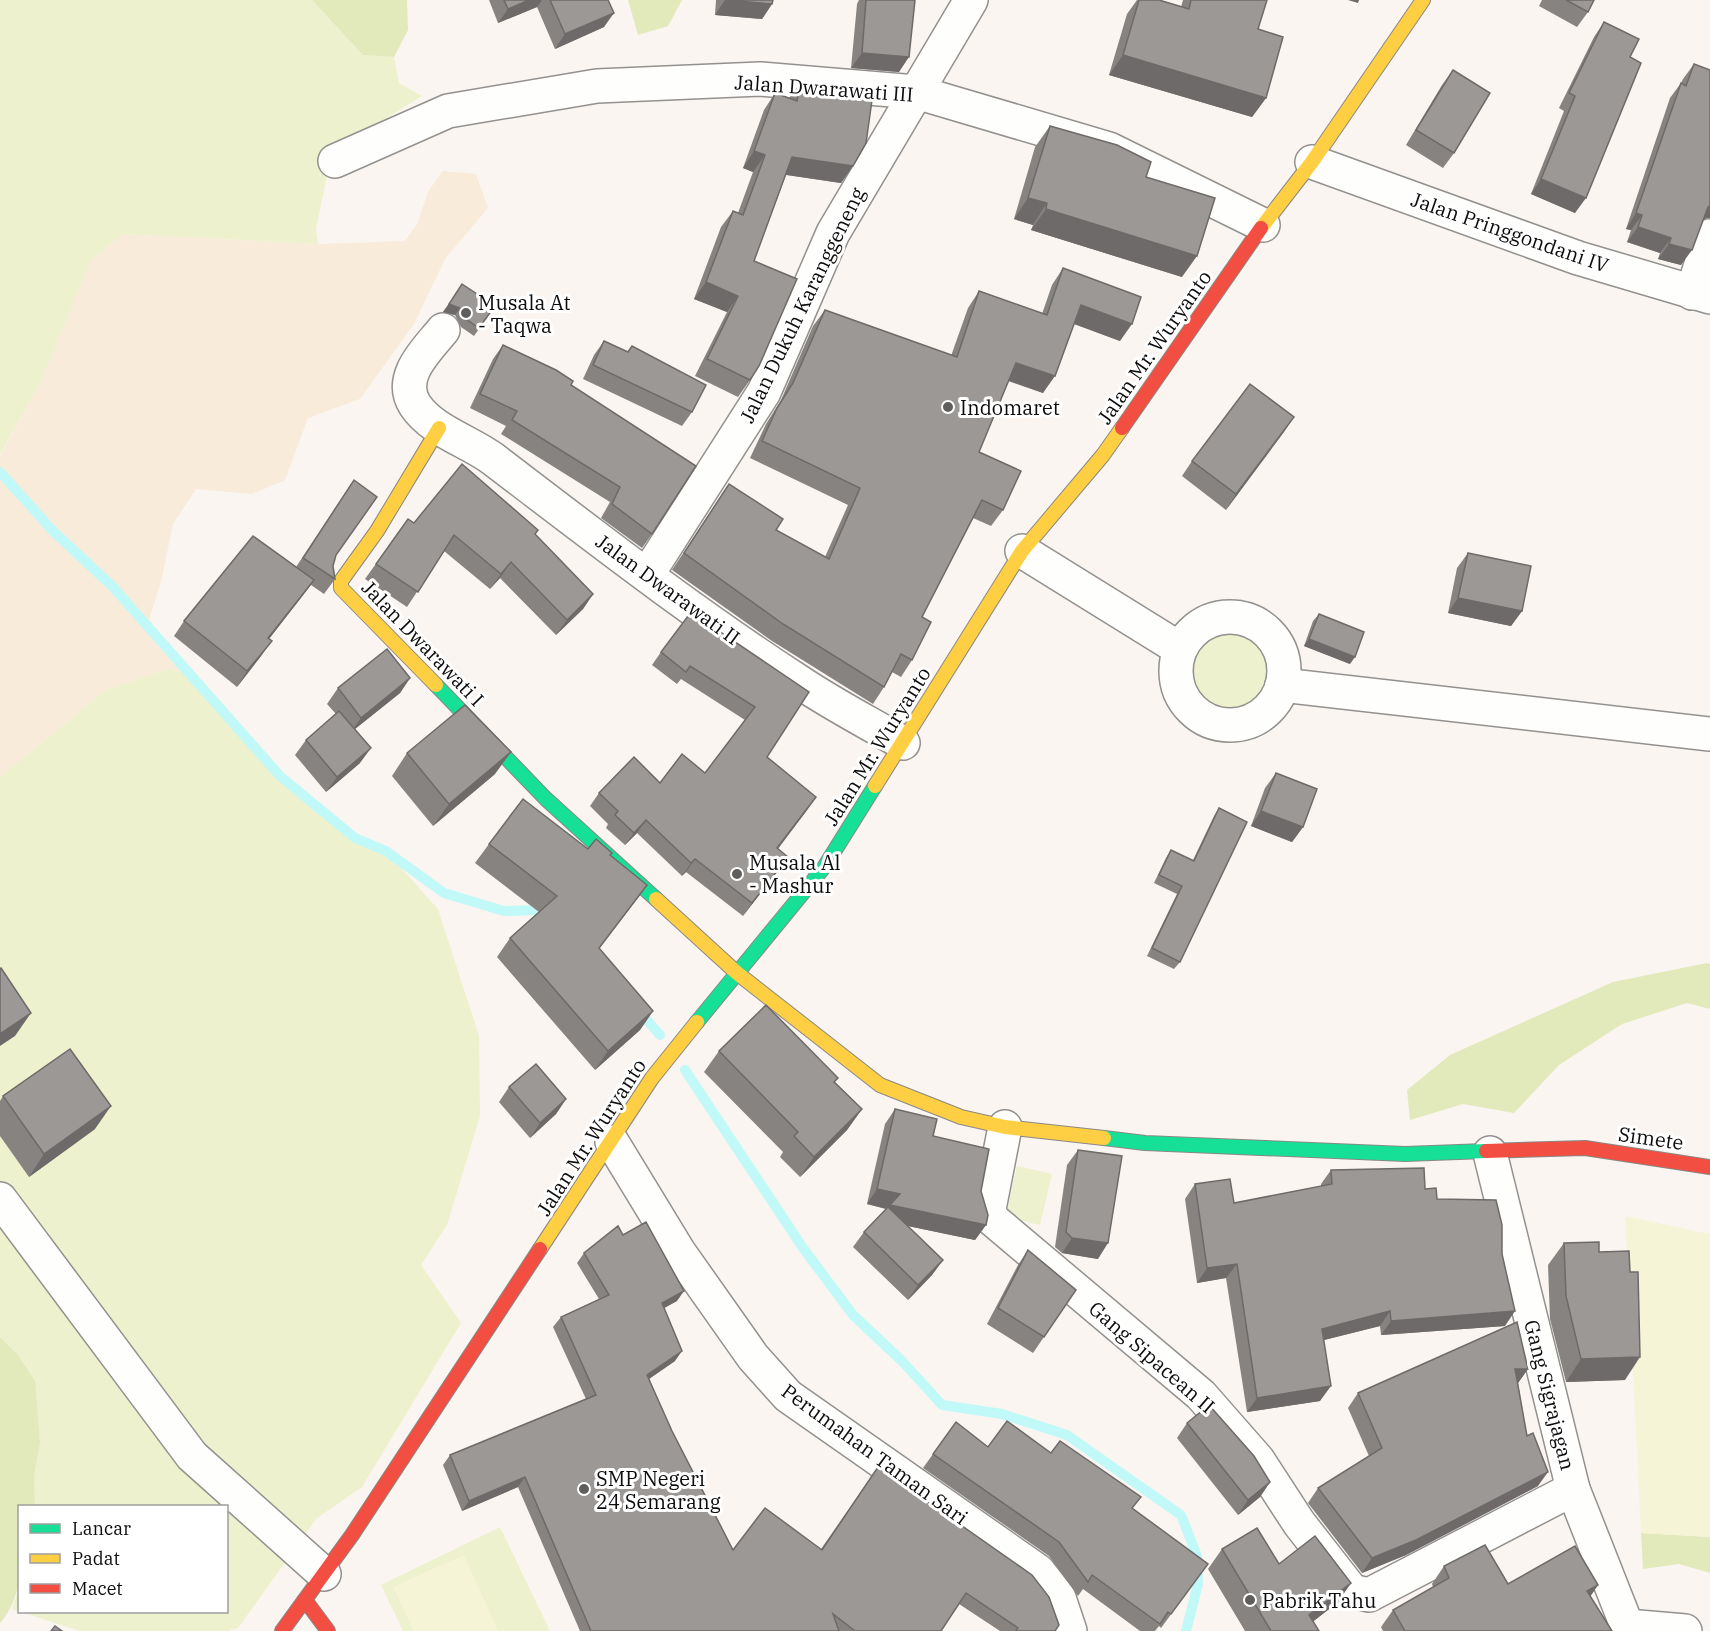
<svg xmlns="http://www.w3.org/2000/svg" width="1710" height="1631" font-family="'IBM Plex Serif',serif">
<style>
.farmland{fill:#f9ebda}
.green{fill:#eef1cd}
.forest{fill:#e2e9ba}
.pitch{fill:#f6f4d7}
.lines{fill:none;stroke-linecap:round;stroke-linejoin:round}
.stream{stroke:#c1f8f8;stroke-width:10}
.street-casing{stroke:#93918f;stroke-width:36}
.fast-casing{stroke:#8a8885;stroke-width:16}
.slow-casing{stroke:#8a8885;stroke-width:16}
.jam-casing{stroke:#8a8885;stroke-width:16}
.street{stroke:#fefefd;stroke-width:33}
.fast{stroke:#16e098;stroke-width:14}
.slow{stroke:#ffcf43;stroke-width:14}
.jam{stroke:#f24e42;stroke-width:14}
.wall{fill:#868381}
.shaded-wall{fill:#6d6a69}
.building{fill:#9c9896;stroke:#6d6a69;stroke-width:1.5}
.poi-dot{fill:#5f5e5c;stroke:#fff;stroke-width:2}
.labels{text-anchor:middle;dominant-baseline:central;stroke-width:6;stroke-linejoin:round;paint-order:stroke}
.street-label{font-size:20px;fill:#0c0c0c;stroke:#fff}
.poi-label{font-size:20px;fill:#0c0c0c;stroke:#fff;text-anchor:start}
</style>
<rect width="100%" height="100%" fill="#faf5f0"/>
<polygon class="farmland" points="443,171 476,174 488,208 445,259 414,324 360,399 308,418 285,480 252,494 196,489 173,524 161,582 146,629 185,673 168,669 106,690 0,777 0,456 43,377 91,260 123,234 318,244 405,241 417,224 429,190"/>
<g class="green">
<polygon points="0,0 312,0 363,55 394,57 399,83 422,96 332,152 316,229 318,244 123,234 91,260 43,377 0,455"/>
<circle cx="1230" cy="672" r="42"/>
<polygon points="168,669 185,673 280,776 354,838 386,851 438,909 479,1036 480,1116 447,1225 421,1265 461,1323 362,1487 317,1518 238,1628 228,1631 79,1631 12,1609 19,1587 20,1612 226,1612 226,1506 35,1506 34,1477 40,1443 17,1354 0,1337 0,777 106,690"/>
<polygon points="1017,1166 1052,1174 1040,1225 1006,1217"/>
<polygon points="500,1527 550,1631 403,1631 381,1585"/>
</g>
<g class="forest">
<polygon points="312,0 407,0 408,30 394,57 363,55"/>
<polygon points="628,0 682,0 668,26 638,35"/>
<polygon points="1707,963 1710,964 1710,1009 1687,1003 1622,1024 1559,1065 1514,1113 1463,1104 1410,1120 1407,1090 1450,1055 1613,982"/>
<path d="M 0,1337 L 17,1354 L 35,1381 L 40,1443 L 34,1477 L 35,1506 L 20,1506 C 20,1547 28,1591 0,1623 Z"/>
<polygon points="1641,1533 1710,1537 1710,1573 1679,1564 1643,1569"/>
</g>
<g class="pitch">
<polygon points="1625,1216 1710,1234 1710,1537 1641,1533"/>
<polygon points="464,1555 498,1631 414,1631 393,1587"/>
</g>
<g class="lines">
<g class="stream">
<polyline points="0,472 52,530 112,586 280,776 355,838 386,851 444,893 504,911 540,910 549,916"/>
<polyline points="638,1010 660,1035"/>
<polyline points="685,1070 803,1248 853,1315 902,1361 942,1405 1002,1414 1067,1435 1181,1515 1197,1556 1198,1584 1186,1631"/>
</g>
<g class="street-casing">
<g id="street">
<polyline points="335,161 448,111 597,86 760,79 916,92 1109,149 1263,225"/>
<polyline points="1312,162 1578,258 1710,297"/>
<polyline points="1692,293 1710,236"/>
<path d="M 443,330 C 427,350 397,377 415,405 C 432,431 469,441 493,459 C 594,536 694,614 801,683 C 834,705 869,723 903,743"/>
<polyline points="1022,551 1180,649"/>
<polyline points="647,575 764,392 833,233 971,0"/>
<circle cx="1230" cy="671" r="54"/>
<polyline points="1282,685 1710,734"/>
<polyline points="1005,1127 989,1209 992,1219 1201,1395 1258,1460 1299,1523 1352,1591 1369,1595 1573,1489"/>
<polyline points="612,1142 679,1252 753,1357 788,1396 1038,1571 1059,1598 1070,1631"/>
<polyline points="1490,1153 1573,1489 1629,1631"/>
<polyline points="0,1199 192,1456 324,1574"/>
<polyline points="1627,1626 1685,1631"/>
</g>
</g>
<g class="fast-casing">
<g id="fast">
<polyline points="436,685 546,799 656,899"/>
<polyline points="697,1022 825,866 875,786"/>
<polyline points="1104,1138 1145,1143 1405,1154 1486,1151"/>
</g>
</g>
<g class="slow-casing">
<g id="slow">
<polyline points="1261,228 1312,162 1423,0"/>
<polyline points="436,685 341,588 341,581 377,531 439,428"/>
<polyline points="875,786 1022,551 1103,455 1122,428"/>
<polyline points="656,899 737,973 880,1085 961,1117 1005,1127 1104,1138"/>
<polyline points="540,1249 652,1078 697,1022"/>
</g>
</g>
<g class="jam-casing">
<g id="jam">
<polyline points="1122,428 1261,228"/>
<polyline points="1486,1151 1585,1148 1710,1167"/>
<polyline points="305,1600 328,1631"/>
<polyline points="282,1631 352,1535 540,1249"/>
</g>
</g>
<use href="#street" class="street"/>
<use href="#fast" class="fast"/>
<use href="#slow" class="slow"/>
<use href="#jam" class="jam"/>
</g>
<g class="wall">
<polygon points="489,0 608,0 604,27 555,49 537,7 498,23"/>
<polygon points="716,0 773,0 772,4 762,19 715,15"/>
<polygon points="859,0 915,0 899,72 851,68 857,4"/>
<polygon points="1137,0 1159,0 1181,7 1183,0 1267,0 1258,29 1266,98 1252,117 1109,75 1127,14"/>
<polygon points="1542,0 1594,0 1588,12 1577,27 1539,6"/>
<polygon points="1604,22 1630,57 1575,213 1531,194 1564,111 1559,108 1594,37"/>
<polygon points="1694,64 1710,70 1710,218 1707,218 1703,219 1681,265 1658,259 1660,253 1627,242 1631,230 1626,229 1670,98 1681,83 1683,79"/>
<polygon points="1453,70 1454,153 1443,168 1406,145 1442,85"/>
<polygon points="800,83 853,166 841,183 786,175 754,261 750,380 738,397 695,376 727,312 694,299 721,227 733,211 738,213 753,172 743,168 764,110 775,93 789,98"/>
<polygon points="1050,126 1146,177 1182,277 1031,230 1033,225 1014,219 1035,147"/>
<polygon points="1063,268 1120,341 1074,324 1043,393 1008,381 979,452 1003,510 991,526 973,518 922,617 912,660 901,677 892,672 884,687 873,704 772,641 672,570 729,484 776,530 825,557 848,505 750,458 766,424 781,400 813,326 825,310 951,356 968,308 979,291 1042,314 1052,285"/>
<polygon points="462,284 495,306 474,336 461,327 455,315 443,312"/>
<polygon points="604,341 627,352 632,346 692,412 682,426 583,379 594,355"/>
<polygon points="503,345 571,385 652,534 642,548 601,518 610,502 501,434 506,426 470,408 493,359"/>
<polygon points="1294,417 1226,510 1182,476 1192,461"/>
<polygon points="354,480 336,555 333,566 335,579 324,594 311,585 269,639 261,656 237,687 174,636 184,621 296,567"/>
<polygon points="408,519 414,523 535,534 593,594 583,609 556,635 500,578 490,589 444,551 407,607 365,579"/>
<polygon points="1468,553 1522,611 1511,626 1448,613 1457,568"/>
<polygon points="1319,614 1350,664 1304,646 1313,621"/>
<polygon points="661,652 809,692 767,757 807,810 778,849 788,857 743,916 686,872 682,876 637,833 625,845 606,828 608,824 590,806 599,793 660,783 705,773 745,720 681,679 677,684 652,665"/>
<polygon points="410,678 400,693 355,729 360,763 326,792 295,755 306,740 336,714 327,704 338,688"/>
<polygon points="407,753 495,774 433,826 392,776"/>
<polygon points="1276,773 1303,827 1292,842 1251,826 1265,788"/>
<polygon points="1219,808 1180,962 1174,969 1147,956 1177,894 1154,883 1166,858 1171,850 1193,860 1214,816"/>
<polygon points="489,844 588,849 610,855 647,885 599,949 653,1011 640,1030 595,1070 497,957 510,938 539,912 475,863"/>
<polygon points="719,1051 835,1082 862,1109 847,1130 800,1177 780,1157 783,1152 704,1072"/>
<polygon points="509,1087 566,1099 556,1114 530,1138 499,1102"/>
<polygon points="3,1096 95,1129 29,1177 0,1136 0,1101"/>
<polygon points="895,1109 933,1136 981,1191 986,1225 975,1240 908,1226 943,1260 932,1275 908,1300 853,1247 864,1232 886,1209 867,1204 885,1124"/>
<polygon points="1078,1150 1098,1259 1062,1253 1055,1247 1067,1165"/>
<polygon points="1331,1170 1425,1189 1502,1254 1505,1326 1381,1335 1380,1326 1324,1340 1320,1401 1247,1412 1226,1278 1197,1283 1185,1199 1195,1184 1234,1203 1321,1186 1321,1184"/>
<polygon points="623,1235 677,1301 664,1308 675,1361 649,1379 672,1431 733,1550 821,1549 878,1467 1055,1631 1000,1631 959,1604 941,1631 580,1631 518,1487 462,1511 443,1465 450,1455 586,1399 553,1327 561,1317 599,1299 577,1263 584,1253"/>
<polygon points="1564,1243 1599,1252 1625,1380 1566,1382 1550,1319 1548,1265"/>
<polygon points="1028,1250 1076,1290 1033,1353 987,1324 1018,1265"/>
<polygon points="1528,1369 1518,1383 1527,1436 1538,1486 1406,1555 1362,1573 1308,1503 1318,1488 1369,1456 1348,1408 1358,1393"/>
<polygon points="956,1422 988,1447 1051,1453 1133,1509 1208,1564 1161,1628 1159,1626 1155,1631 1140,1631 1083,1589 1078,1596 1049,1556 923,1468"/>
<polygon points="1187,1423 1270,1482 1260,1497 1238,1515 1177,1438"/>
<polygon points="1222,1549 1279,1564 1351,1583 1337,1603 1313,1621 1319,1631 1245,1631 1208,1569"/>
<polygon points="1444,1566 1508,1584 1598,1585 1590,1596 1612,1631 1383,1631 1381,1627 1393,1610 1433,1587 1432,1584"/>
</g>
<g class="shaded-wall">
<polygon points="529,0 542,0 537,7 498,23 508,9"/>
<polygon points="725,0 772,4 762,19 715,15"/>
<polygon points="1348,0 1359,0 1358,3"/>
<polygon points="614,13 604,27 555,49 565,34"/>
<polygon points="862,53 909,57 899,72 851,68"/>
<polygon points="1123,55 1266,98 1252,117 1109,75"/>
<polygon points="754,151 765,155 753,172 743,168"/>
<polygon points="792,157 853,166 841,183 781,174"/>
<polygon points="1541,179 1586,198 1575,213 1531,194"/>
<polygon points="1028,198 1047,203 1033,225 1014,219"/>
<polygon points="1710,206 1710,218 1707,218 1697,223 1708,207"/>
<polygon points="1046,209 1197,256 1182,277 1031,230"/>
<polygon points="1636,213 1642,215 1631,230 1626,229"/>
<polygon points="1638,227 1671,238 1660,253 1627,242"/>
<polygon points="1669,244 1692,250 1681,265 1658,259"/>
<polygon points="706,282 738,296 727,312 694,299"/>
<polygon points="449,304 460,308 455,315 443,312"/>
<polygon points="1081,305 1132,324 1120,341 1069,322"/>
<polygon points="1016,363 1055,376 1043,393 1004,379"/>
<polygon points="1294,417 1284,432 1226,510 1236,494"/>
<polygon points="511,562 500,578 490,589 501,574"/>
<polygon points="314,580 303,595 258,653 268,638"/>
<polygon points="593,594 583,609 556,635 567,620"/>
<polygon points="1458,598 1522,611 1511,626 1448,613"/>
<polygon points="1309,639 1355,657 1350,664 1304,646"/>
<polygon points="272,641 261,656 237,687 247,671"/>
<polygon points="410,678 400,693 350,733 361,718"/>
<polygon points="371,748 360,763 326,792 337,777"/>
<polygon points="511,752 495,774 433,826 449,804"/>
<polygon points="816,797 807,810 768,861 777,848"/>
<polygon points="1261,811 1303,827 1292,842 1251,826"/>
<polygon points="646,820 637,833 625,845 634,833"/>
<polygon points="788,857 779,869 743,916 752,903"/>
<polygon points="695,859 686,872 682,876 691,863"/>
<polygon points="647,885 633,904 585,967 599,948"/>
<polygon points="653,1011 640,1030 595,1070 608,1051"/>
<polygon points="31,1013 15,1036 0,1046 0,1034"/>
<polygon points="566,1099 556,1114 530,1138 540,1123"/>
<polygon points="111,1106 95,1129 29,1177 44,1154"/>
<polygon points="862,1109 847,1130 800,1177 814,1157"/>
<polygon points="877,1189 900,1194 986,1225 975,1240 879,1220 887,1209 867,1204"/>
<polygon points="1072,1238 1108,1243 1098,1259 1062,1253"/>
<polygon points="943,1260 932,1275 908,1300 918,1285"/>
<polygon points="1237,1264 1226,1278 1197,1283 1207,1268"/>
<polygon points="684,1291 677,1301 655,1313 662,1303"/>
<polygon points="1390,1311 1380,1326 1312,1343 1322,1329"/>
<polygon points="1515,1311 1505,1326 1381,1335 1391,1321"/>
<polygon points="682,1351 675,1361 640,1385 647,1375"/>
<polygon points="1640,1357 1625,1380 1566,1382 1581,1359"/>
<polygon points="1515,1369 1528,1369 1518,1383"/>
<polygon points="1331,1386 1320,1401 1247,1412 1257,1398"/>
<polygon points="1548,1472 1538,1486 1406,1555 1362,1573 1372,1558"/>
<polygon points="525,1477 518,1487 462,1511 469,1501"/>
<polygon points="1270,1482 1260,1497 1238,1515 1248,1500"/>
<polygon points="1351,1583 1337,1603 1301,1631 1309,1615"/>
<polygon points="1598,1585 1586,1603 1587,1591"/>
</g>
<g class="building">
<polygon points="504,0 529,0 508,9"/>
<polygon points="550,0 608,0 614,13 565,34"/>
<polygon points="726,0 773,0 772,4"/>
<polygon points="866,0 915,0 909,57 862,53"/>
<polygon points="1139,0 1159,0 1189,9 1191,0 1267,0 1258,29 1283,37 1266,98 1123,55"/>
<polygon points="1566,0 1594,0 1588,12"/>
<polygon points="1604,22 1639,39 1630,57 1641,63 1586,198 1541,179 1575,96 1569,93"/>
<polygon points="1694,64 1710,70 1710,206 1708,207 1692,250 1669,244 1671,238 1638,227 1642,215 1636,213 1681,83 1686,86"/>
<polygon points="1453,70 1490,93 1454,153 1416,130"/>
<polygon points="800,83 873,93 866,143 853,166 792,157 754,261 797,279 759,366 750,380 707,359 738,296 706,282 733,211 743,215 765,155 754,151 775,93 797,101"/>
<polygon points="1050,126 1117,145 1151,162 1146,177 1215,198 1197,256 1046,209 1047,203 1028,198"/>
<polygon points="1063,268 1141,297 1132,324 1081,305 1055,376 1016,363 979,452 1021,471 1003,510 982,500 922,617 931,622 912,660 901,654 884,687 783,624 684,553 729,484 783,519 776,530 829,559 860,488 762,441 777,408 793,383 825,310 957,357 979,291 1047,315"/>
<polygon points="462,284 495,306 479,328 466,319 460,308 449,304"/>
<polygon points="604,341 628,352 632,346 706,385 692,412 593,365"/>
<polygon points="503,345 556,370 573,381 571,385 696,466 652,534 612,504 620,487 512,420 517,411 480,394"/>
<polygon points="1250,384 1294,417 1236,494 1192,461"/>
<polygon points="462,464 538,530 535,534 593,594 567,620 511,562 501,574 454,535 418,592 376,564 408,519 414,523"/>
<polygon points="354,480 377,497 336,555 333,566 335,579 303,558"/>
<polygon points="253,536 314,580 268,638 272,641 247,671 184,621"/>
<polygon points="1468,553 1531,566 1522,611 1458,598"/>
<polygon points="691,612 809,692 767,757 816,797 777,848 788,857 752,903 695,859 691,863 646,820 634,833 615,815 618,811 599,793 634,757 660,783 682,754 705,773 755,707 690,666 686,672 661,652"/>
<polygon points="1319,614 1364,632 1355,657 1309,639"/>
<polygon points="387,649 410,678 361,718 338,688"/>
<polygon points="465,705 511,752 449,804 407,753"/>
<polygon points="339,711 371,748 337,777 306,740"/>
<polygon points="1276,773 1317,789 1303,827 1261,811"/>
<polygon points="523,799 588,849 596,839 612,853 610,855 647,885 599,948 653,1011 608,1051 510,938 557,896 489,844"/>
<polygon points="1219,808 1247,822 1180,962 1152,948 1182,886 1159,875 1171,850 1194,861"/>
<polygon points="1,968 31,1013 0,1034 0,969"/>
<polygon points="766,1005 838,1078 834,1082 862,1109 814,1157 794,1136 798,1132 719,1051"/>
<polygon points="70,1049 111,1106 44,1154 3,1096"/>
<polygon points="536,1064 566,1099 540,1123 509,1087"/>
<polygon points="895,1109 937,1119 933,1136 989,1149 981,1191 988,1215 986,1225 890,1205 900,1194 877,1189"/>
<polygon points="1078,1150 1122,1156 1108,1243 1072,1238 1066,1232"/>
<polygon points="1424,1168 1425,1189 1436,1188 1437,1199 1496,1200 1502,1225 1502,1254 1515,1311 1391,1321 1390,1311 1322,1329 1331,1386 1257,1398 1237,1264 1207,1268 1195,1184 1230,1179 1234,1203 1332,1184 1331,1170"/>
<polygon points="888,1207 943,1260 918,1285 864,1232"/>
<polygon points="646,1222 684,1291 662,1303 682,1351 647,1375 672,1431 733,1550 765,1508 822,1550 878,1467 1032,1575 1049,1597 1059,1625 1055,1631 1016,1631 1018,1628 966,1593 941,1631 855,1631 833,1614 839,1631 591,1631 525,1477 469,1501 450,1455 596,1395 561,1317 609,1295 584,1253 618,1226 623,1235"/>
<polygon points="1599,1242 1599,1252 1629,1251 1630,1272 1638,1272 1640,1357 1581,1359 1566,1296 1564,1243"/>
<polygon points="1028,1250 1076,1290 1044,1337 998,1308"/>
<polygon points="1517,1322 1528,1369 1515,1369 1527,1436 1533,1433 1548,1472 1416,1540 1372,1558 1318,1488 1382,1448 1358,1393"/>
<polygon points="1209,1405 1254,1456 1270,1482 1248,1500 1187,1423"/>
<polygon points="1007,1421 1051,1453 1060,1441 1141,1497 1132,1508 1208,1564 1171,1614 1168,1612 1160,1624 1092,1575 1088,1582 1059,1542 933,1454 956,1422 988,1447"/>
<polygon points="1257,1528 1279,1564 1315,1536 1351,1583 1309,1615 1319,1631 1271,1631 1222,1549"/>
<polygon points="1485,1545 1508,1584 1575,1546 1598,1585 1587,1591 1612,1631 1405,1631 1393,1610 1449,1578 1444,1566"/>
<polygon points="55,1626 62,1631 51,1631"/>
</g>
<g class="poi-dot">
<circle cx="466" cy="313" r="6"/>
<circle cx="948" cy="407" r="6"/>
<circle cx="737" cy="874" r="6"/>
<circle cx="584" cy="1489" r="6"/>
<circle cx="1250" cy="1600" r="6"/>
</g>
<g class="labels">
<g class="street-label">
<text transform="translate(824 88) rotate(4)">Jalan Dwarawati III</text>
<text transform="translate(1510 232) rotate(19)">Jalan Pringgondani IV</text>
<text transform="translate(802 305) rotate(-64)">Jalan Dukuh Karanggeneng</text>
<text transform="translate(1154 347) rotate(-55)">Jalan Mr. Wuryanto</text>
<text transform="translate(668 589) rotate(36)">Jalan Dwarawati II</text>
<text transform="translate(423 643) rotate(46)">Jalan Dwarawati I</text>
<text transform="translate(877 746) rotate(-58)">Jalan Mr. Wuryanto</text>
<text transform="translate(591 1137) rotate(-57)">Jalan Mr. Wuryanto</text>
<text transform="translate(1651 1138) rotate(8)">Simete</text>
<text transform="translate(1152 1357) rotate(41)">Gang Sipacean II</text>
<text transform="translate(1550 1395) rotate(76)">Gang Sigrajagan</text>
<text transform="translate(875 1454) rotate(36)">Perumahan Taman Sari</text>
</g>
<g class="poi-label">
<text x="478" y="302">Musala At<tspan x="478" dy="23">- Taqwa</tspan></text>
<text x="960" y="407">Indomaret</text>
<text x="749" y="862">Musala Al<tspan x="749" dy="23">- Mashur</tspan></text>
<text x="596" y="1478">SMP Negeri<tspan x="596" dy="23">24 Semarang</tspan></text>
<text x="1262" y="1600">Pabrik Tahu</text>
</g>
</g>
<rect x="18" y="1505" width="210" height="108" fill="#ffffff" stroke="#9e9e9e" stroke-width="1.5"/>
<rect x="30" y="1524" width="30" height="9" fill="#16e098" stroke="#9e9e9e" stroke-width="1.5"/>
<text x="72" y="1535" font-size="18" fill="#0c0c0c">Lancar</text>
<rect x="30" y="1554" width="30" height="9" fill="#ffcf43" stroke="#9e9e9e" stroke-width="1.5"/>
<text x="72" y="1565" font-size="18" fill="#0c0c0c">Padat</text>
<rect x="30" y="1584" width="30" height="9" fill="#f24e42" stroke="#9e9e9e" stroke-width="1.5"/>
<text x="72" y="1595" font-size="18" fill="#0c0c0c">Macet</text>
</svg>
